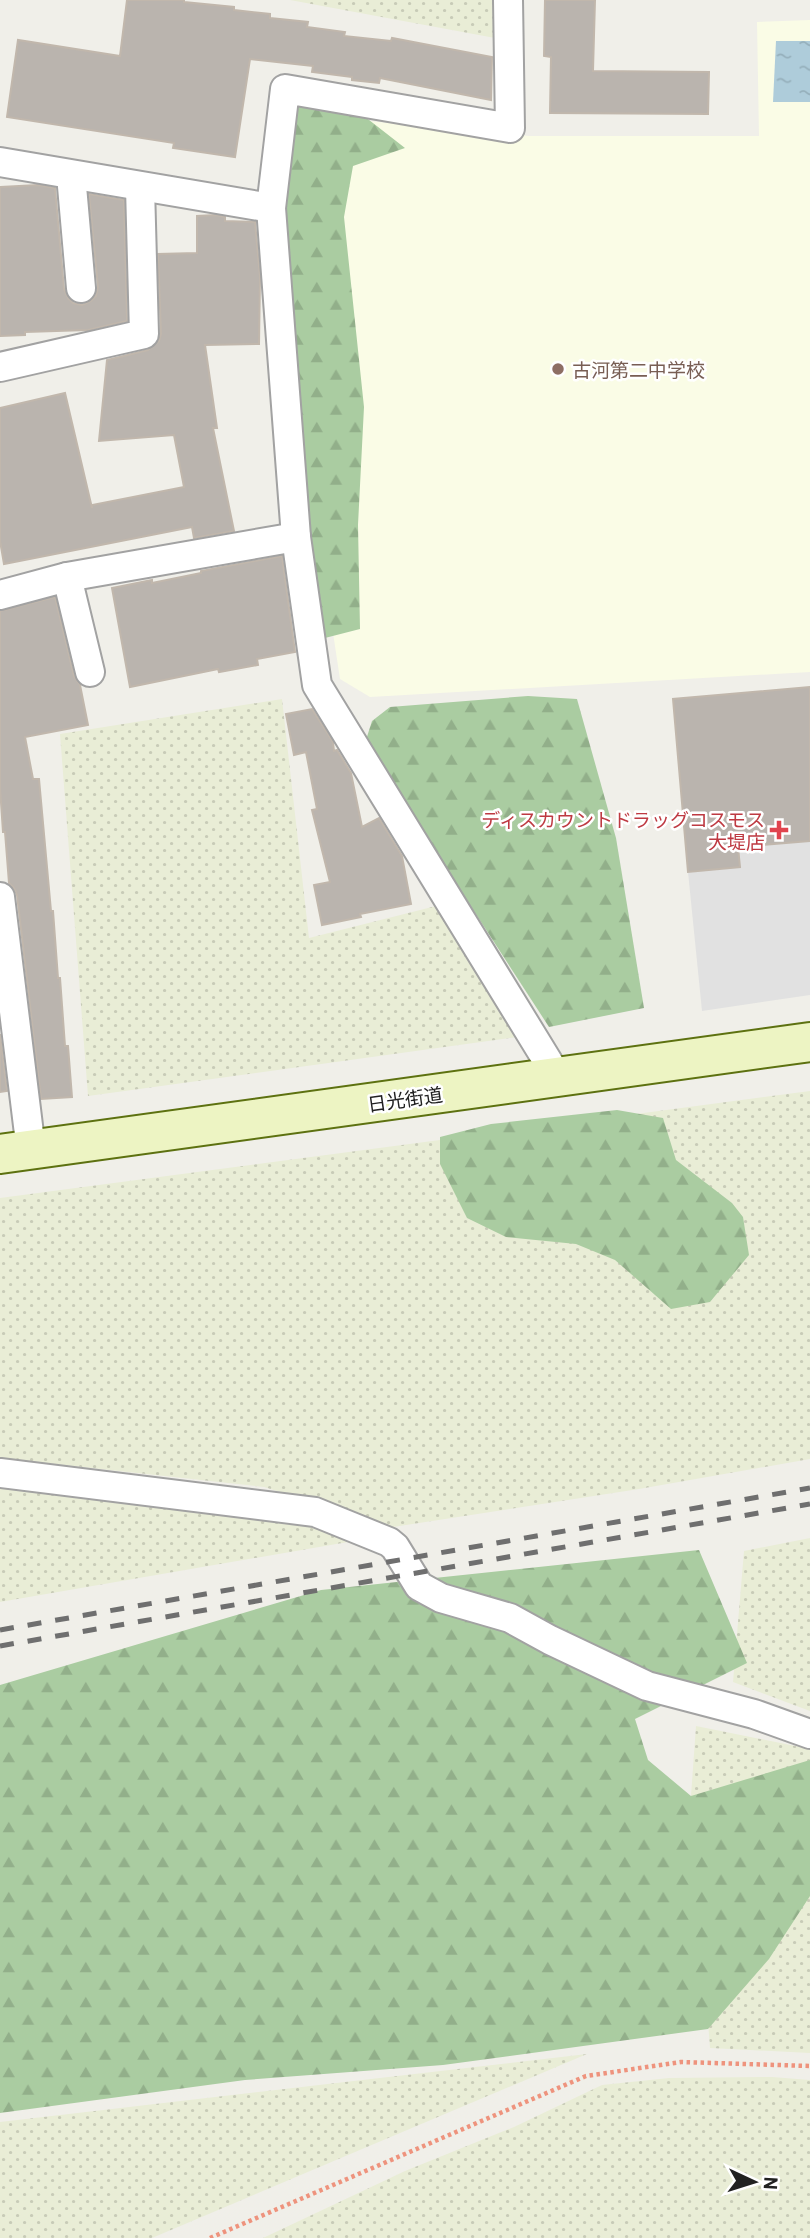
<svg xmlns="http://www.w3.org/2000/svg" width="810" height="2238" font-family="Barlow,'Noto Sans JP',sans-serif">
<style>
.education{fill:#fafce6}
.farmland{fill:url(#farmland-dots)}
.forest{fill:url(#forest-firs)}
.parking{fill:#e1e1e1}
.water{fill:url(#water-ripples)}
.building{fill:#bab4ae;stroke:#c1b7ac;stroke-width:2}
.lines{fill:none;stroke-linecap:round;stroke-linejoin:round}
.minor-casing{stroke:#a2a2a2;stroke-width:32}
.secondary-casing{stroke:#5d7110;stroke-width:42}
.path{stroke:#ee937d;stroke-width:4.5;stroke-dasharray:3.5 3.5;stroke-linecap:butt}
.minor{stroke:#fff;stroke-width:28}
.secondary{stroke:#edf4c3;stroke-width:38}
.rail{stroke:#6f6f6f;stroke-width:5;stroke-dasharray:14 14;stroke-linecap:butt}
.education-dot{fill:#8d6e63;stroke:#fff;stroke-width:2.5}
.health-dot{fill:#e0444e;stroke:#fff;stroke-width:2.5}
.labels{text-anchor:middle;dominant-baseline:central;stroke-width:5;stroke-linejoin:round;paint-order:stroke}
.education-label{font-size:19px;fill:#785e54;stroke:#fff;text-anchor:start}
.health-label{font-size:19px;fill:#be3a42;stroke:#fff;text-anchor:end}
.street-label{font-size:19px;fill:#212121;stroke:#fff}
</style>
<defs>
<pattern id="farmland-dots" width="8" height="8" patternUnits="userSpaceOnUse" patternTransform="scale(1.75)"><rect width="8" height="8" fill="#e9edd6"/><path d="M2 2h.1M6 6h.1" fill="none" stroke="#c8cbb7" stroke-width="1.8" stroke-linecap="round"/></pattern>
<pattern id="forest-firs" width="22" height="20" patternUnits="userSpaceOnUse" patternTransform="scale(1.75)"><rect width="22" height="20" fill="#aacca1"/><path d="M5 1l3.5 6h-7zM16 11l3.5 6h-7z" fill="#92af8a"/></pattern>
<pattern id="water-ripples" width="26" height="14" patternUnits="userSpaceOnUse" patternTransform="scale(1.75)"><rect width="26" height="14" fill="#aeccda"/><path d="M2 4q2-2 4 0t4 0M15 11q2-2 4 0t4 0" fill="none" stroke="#95afbb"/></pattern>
</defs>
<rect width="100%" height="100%" fill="#f0efe9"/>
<polygon class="education" points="810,20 810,672 370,697 340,679 318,534 303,115 529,136 759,136 757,22"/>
<g class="farmland">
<polygon points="290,0 494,0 495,38"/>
<polygon points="282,699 309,938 440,905 518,1037 88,1096 60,734"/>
<polygon points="810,1091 810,1459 639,1489 393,1527 264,1487 0,1458 0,1198"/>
<polygon points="0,1488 313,1522 348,1542 0,1602"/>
<polygon points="810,1538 810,1711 733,1682 744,1551"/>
<polygon points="696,1726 810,1749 810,2053 710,2048 691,1796"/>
<polygon points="587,2054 152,2238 0,2238 0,2122"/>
<polygon points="772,2077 810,2080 810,2238 263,2238 405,2171 514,2127 602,2085 669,2078"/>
</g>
<g class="forest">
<polygon points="295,103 355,109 405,148 353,166 344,217 364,407 358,525 360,629 321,639 298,431 282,214"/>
<polygon points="528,696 577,699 616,838 644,1008 549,1027 365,743 372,721 390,707"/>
<polygon points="617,1110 663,1118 676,1160 732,1203 743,1217 749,1255 710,1302 671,1309 615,1260 576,1244 506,1237 467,1218 440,1164 440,1137 491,1124"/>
<polygon points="699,1550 747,1663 635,1719 648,1760 691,1796 810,1760 810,1896 769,1959 708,2029 443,2065 245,2080 0,2113 0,1685 321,1590"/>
</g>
<polygon class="parking" points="810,841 810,995 702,1011 688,872 740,867 738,847"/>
<polygon class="water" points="776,41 810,41 810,102 773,102"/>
<g class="building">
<polygon points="127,0 184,0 184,2 234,7 234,10 270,14 270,18 308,22 307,27 345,32 344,36 391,41 392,38 492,57 491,100 380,78 379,83 352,80 352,77 312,72 313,66 250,59 235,157 173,148 174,143 7,117 18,40 120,56"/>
<polygon points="545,0 595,0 593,71 709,72 708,114 550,113 551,57 544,56"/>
<polygon points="38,185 55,188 64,289 68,298 73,303 82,305 91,301 96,296 98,287 89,194 124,200 127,321 88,330 25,332 25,335 0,336 0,187"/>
<polygon points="216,215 225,217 225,221 255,222 260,277 259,344 205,345 217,428 213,428 234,531 194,538 192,527 4,564 0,541 0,408 65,393 92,508 92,505 184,487 174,435 99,441 107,360 148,350 159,341 161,334 158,254 197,253 197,216"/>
<polygon points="282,556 295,652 257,659 258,665 219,672 218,669 130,687 112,588 152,580 152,583 201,573 201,571"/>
<polygon points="55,597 74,676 80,685 88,725 25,737 33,779 39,779 51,911 53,911 58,978 60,978 65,1046 68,1046 72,1097 41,1099 17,895 14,888 9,883 5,832 3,832 0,788 0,611"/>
<polygon points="810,687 810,841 738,847 740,867 688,872 673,699"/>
<polygon points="312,709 333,742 334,751 337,750 351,773 362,827 379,818 402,856 411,904 360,914 361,917 322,925 314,885 330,882 312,810 317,809 306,752 294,755 286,714"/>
<polygon points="0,1034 7,1091 0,1092"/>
</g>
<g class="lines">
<g class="minor-casing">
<g id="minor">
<polyline points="508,0 510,128 285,89 271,208 296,537 317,685 558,1078"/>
<polyline points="0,162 271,208"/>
<polyline points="71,175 81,288"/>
<polyline points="0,367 144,334 140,187"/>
<polyline points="67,577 296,537"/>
<polyline points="0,595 67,577 90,672"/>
<polyline points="0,897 31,1150"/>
<polyline points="0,1473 315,1512 389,1542 395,1547 419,1586 441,1598 510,1618 550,1640 647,1686 754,1714 810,1734"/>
</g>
</g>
<g class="secondary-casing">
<polyline id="secondary" points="0,1154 810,1042"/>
</g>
<polyline class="path" points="210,2238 586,2076 681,2062 810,2066"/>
<use href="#minor" class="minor"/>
<use href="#secondary" class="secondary"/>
<g class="rail">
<polyline points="0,1630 810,1488"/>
<polyline points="0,1646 810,1504"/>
</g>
</g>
<circle class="education-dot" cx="558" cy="369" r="7"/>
<path class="health-dot" d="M775.5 819.5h7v7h7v7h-7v7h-7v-7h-7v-7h7z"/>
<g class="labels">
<g class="education-label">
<text x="572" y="369">古河第二中学校</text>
</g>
<g class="health-label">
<text x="765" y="819">ディスカウントドラッグコスモス<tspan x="765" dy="22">大堤店</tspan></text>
</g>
<g class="street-label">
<text transform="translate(405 1099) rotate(-8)">日光街道</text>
</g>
</g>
<g transform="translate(754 2182) rotate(94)" stroke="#ffffff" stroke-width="5" paint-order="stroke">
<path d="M0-5L12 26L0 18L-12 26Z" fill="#212121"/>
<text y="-10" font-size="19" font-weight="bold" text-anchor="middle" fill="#212121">N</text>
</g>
</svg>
